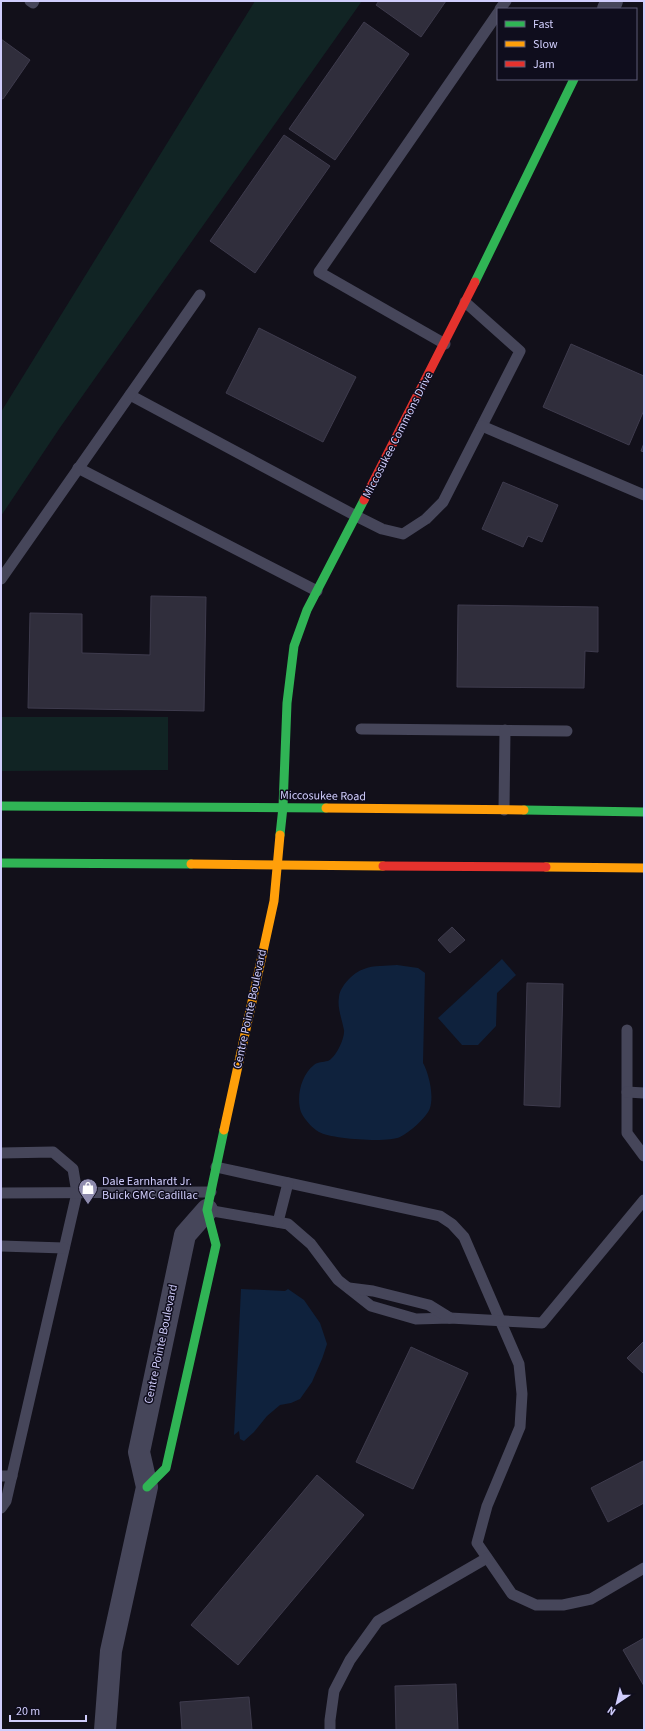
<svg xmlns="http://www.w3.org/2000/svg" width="645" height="1731" font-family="'Source Sans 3',sans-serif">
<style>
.green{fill:#112424}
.water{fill:#0f223d}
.building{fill:#302e3c;stroke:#3e3b4d}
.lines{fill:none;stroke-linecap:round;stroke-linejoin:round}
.lane{stroke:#46465a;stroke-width:11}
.street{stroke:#46465a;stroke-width:22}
.fast{stroke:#30b455;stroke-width:9}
.slow{stroke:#ff9f0a;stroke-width:9}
.jam{stroke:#e5322d;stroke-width:9}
.labels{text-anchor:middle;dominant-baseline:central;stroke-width:3;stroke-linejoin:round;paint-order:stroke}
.street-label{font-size:12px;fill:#d0cdfc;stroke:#0f0d1d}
.poi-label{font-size:12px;fill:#d0cdfc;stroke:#0f0d1d;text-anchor:start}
</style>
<rect width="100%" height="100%" fill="#12101a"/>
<g class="green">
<polygon points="255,1 362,1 59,429 1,516 1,412"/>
<polygon points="1,717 168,717 168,770 1,771"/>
</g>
<g class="water">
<polygon points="502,959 516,975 497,993 496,1026 478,1045 462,1045 438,1018"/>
<path d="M 397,965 L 418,968 L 425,973 L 423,1063 C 429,1074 434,1095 430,1108 C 427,1117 409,1133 400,1137 C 388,1143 331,1139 319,1132 C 313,1129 304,1119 301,1112 C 296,1097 301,1075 314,1065 C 317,1062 323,1062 328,1061 C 336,1058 345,1038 344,1030 C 342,1019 337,1008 339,997 C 340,986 354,972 364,969 C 373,965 387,966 397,965 Z"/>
<polygon points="241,1289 285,1291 288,1289 304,1300 320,1323 327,1344 322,1359 312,1382 300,1399 291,1403 280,1405 267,1416 254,1432 244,1441 240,1439 239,1431 234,1435"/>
</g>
<g class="building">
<polygon points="379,1 446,1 421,37 376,5"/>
<polygon points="364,22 409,54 335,160 289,129"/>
<polygon points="1,39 30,60 3,99 1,98"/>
<polygon points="284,135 330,166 255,273 210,241"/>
<polygon points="259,328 356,377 323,442 226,393"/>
<polygon points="571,344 644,376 644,410 629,445 543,407"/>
<polygon points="644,443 644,452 641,451"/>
<polygon points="503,482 558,505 542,542 528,536 523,547 482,529"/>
<polygon points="151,596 206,597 204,711 28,708 30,613 82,614 82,653 150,655"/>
<polygon points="458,605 598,607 598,652 585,651 584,688 457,687"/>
<polygon points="452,927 465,940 450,953 438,940"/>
<polygon points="527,983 563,984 560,1107 524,1105"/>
<polygon points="644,1341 644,1374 627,1358"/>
<polygon points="411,1347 468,1373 413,1489 356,1462"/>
<polygon points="643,1461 644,1503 608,1522 591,1488"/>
<polygon points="317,1475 364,1515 238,1665 191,1625"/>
<polygon points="644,1638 644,1686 623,1650"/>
<polygon points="456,1684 458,1730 396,1730 395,1686"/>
<polygon points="249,1697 252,1730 182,1730 180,1702"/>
</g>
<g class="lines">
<g class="lane">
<polyline points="30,1 33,3 34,1"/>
<polyline points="500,9 506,1"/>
<polyline points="445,344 319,272 498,13"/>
<polyline points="130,395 356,516 382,529 403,534 426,519 443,502 520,351 465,302"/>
<polyline points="482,426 644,495"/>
<polyline points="78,468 317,591"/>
<polyline points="1,579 200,295"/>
<polyline points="361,729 567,731"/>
<polyline points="504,810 505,730"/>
<polyline points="627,1030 627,1133 644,1156"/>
<polyline points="627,1092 644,1093"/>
<polyline points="1,1153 53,1152 73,1169 77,1193 6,1501 1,1508"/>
<polyline points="216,1167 440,1216 452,1224 464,1237 519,1364 522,1394 520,1427 487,1506 477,1543 512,1594 536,1605 563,1605 591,1599 644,1568"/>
<polyline points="1,1193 211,1192"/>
<polyline points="207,1210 288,1224 311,1244 338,1280 371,1306 416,1319 450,1318 542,1323 644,1200"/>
<polyline points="278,1222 288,1183"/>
<polyline points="1,1246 64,1248"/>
<polyline points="349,1288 373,1291 429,1305 450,1318"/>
<polyline points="1,1476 12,1476"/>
<polyline points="330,1730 330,1720 334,1691 350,1660 378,1621 487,1558"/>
</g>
<g class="street">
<polyline points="608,9 612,1"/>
<polyline points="105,1730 111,1651 147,1487 139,1452 185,1235 207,1210"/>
</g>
<g class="fast">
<polyline points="475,282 574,79"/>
<polyline points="1,806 326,808"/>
<polyline points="524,810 644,812"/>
<polyline points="280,835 283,807 287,703 294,646 307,610 364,500"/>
<polyline points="1,863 191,864"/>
<polyline points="147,1487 166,1468 216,1245 207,1210 224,1130"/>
</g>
<g class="slow">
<polyline points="326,808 524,810"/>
<polyline points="191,864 383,866"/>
<polyline points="546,867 644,868"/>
<polyline points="224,1130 274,901 280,835"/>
</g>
<g class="jam">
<polyline points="364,500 475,282"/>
<polyline points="383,866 546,867"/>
</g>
</g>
<defs>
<g id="shop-pin" transform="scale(1)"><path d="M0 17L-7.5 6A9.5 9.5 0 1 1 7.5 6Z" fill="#8e8bad" stroke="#0f0d1d"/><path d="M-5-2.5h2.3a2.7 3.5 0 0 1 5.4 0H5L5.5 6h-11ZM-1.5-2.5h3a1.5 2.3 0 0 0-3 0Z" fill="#fff"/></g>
</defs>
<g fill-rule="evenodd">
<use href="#shop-pin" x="88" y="1188"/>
</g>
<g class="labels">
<g class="street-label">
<text transform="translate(398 435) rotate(-63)">Miccosukee Commons Drive</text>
<text transform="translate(323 796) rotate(1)">Miccosukee Road</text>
<text transform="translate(250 1009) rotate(-78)">Centre Pointe Boulevard</text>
<text transform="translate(161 1344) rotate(-78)">Centre Pointe Boulevard</text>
</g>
<g class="poi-label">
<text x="102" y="1181">Dale Earnhardt Jr.<tspan x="102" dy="14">Buick GMC Cadillac</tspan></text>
</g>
</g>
<rect width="645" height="1731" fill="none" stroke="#d0cdfc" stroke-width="4"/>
<rect x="497" y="8" width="140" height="72" fill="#0f0d1d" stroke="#5c5a76"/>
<rect x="505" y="21" width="20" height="6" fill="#30b455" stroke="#5c5a76"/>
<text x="533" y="28" font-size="12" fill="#d0cdfc">Fast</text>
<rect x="505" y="41" width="20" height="6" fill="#ff9f0a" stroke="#5c5a76"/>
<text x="533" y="48" font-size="12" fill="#d0cdfc">Slow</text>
<rect x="505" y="61" width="20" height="6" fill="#e5322d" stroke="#5c5a76"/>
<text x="533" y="68" font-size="12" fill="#d0cdfc">Jam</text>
<g transform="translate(617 1703) rotate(215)" stroke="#0f0d1d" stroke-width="3" paint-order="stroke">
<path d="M0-3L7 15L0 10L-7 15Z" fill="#d0cdfc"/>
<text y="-6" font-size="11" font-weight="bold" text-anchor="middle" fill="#d0cdfc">N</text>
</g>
<path d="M10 1715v6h76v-6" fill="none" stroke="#d0cdfc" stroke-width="2"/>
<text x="16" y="1715" font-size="12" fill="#d0cdfc" stroke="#0f0d1d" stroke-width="3" paint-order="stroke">20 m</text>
</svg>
